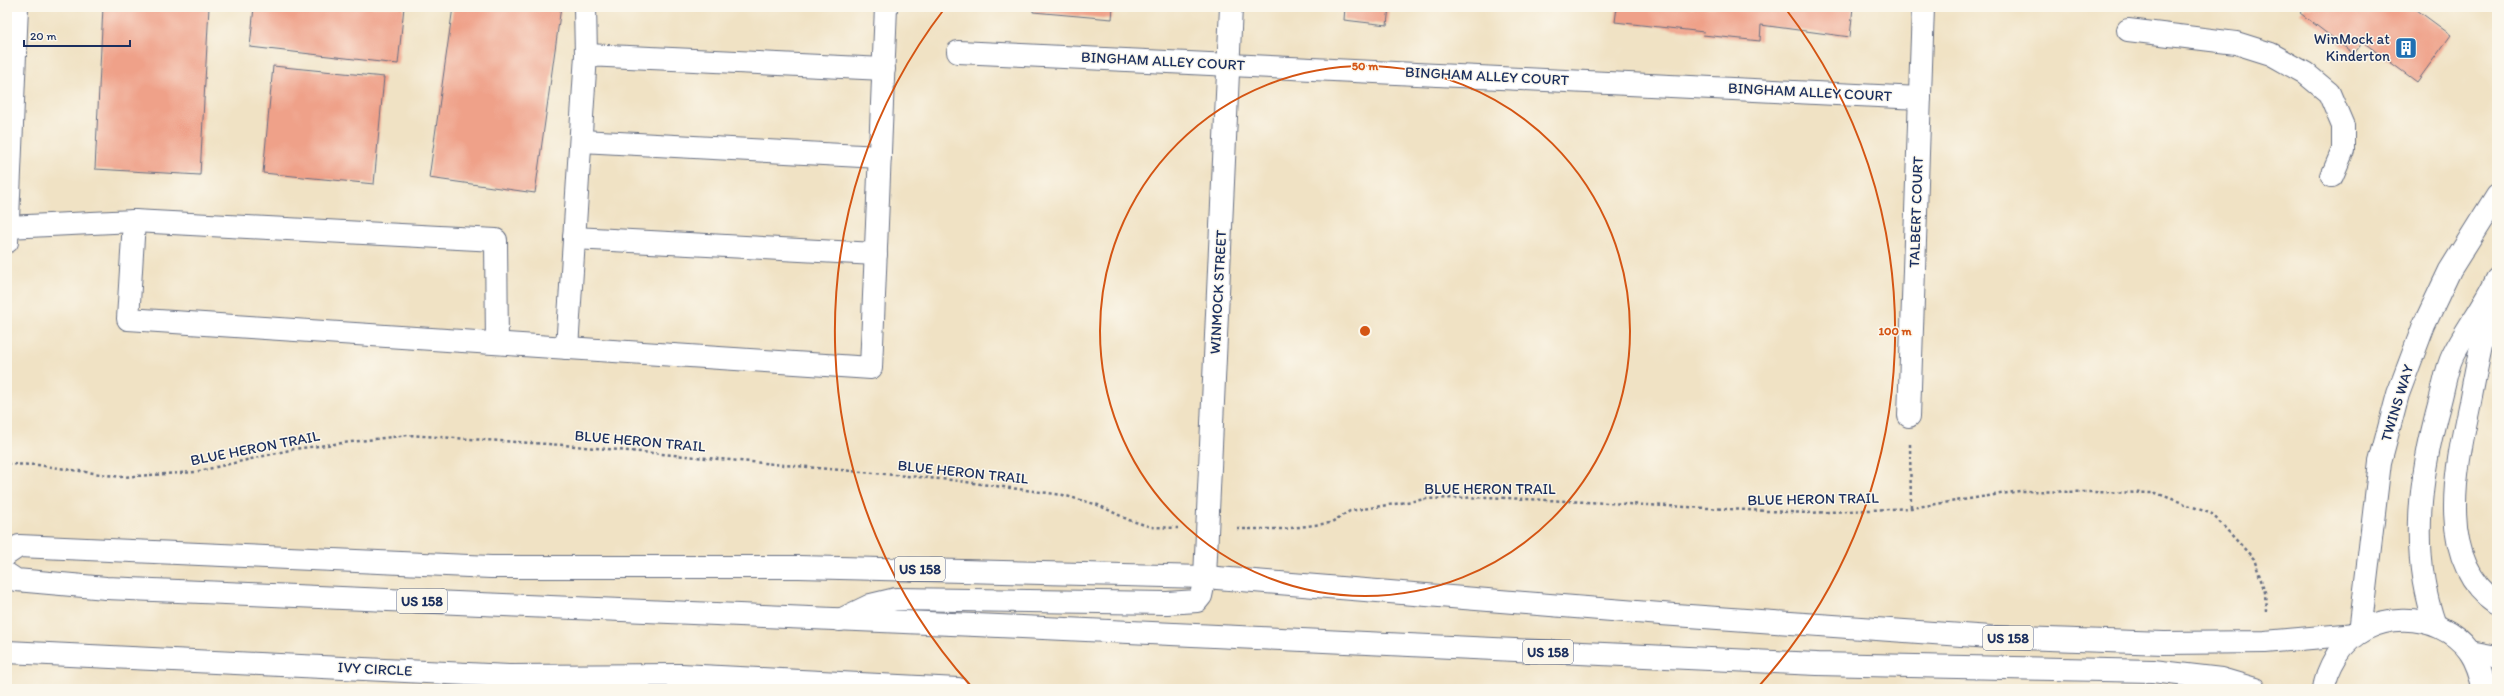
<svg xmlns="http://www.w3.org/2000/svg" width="2504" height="696" font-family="Itim,sans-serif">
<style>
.building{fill:#efa189}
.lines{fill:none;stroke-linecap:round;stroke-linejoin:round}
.minor-casing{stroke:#666e82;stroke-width:24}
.major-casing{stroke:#666e82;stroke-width:24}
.path{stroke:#666e82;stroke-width:2.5;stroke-dasharray:3 3;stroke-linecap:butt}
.minor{stroke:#fff;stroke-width:22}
.major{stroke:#fff;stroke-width:22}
.ring{fill:none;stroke:#d45514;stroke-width:2}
.labels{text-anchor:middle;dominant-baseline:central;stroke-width:3;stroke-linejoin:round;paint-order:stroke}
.shield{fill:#fbf7ec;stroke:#5e6b89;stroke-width:1}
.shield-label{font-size:14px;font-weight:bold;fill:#1b2f5e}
.poi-label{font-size:15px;fill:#1b2f5e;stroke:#fbf7ec;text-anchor:end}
.street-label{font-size:15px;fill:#1b2f5e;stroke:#fbf7ec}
.centre{fill:#d45514;stroke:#fbf7ec;stroke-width:2}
.ring-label{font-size:12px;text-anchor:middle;font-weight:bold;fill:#d45514;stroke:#fbf7ec;stroke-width:3;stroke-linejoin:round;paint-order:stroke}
</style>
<rect width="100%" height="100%" fill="#fbf7ec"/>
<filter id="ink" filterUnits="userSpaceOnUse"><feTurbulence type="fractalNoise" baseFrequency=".025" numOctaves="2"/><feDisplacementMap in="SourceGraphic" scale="8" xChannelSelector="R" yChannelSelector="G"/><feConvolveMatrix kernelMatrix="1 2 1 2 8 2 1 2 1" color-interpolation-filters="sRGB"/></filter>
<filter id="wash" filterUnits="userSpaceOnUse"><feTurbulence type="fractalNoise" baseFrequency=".012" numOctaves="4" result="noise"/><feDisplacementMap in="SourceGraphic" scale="16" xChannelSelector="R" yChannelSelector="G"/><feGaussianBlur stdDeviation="0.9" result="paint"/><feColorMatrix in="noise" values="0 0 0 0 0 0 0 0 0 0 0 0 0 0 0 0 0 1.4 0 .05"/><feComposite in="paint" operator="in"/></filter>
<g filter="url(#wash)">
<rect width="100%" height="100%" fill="#f0e2c4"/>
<g id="blocks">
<g class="building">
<polygon points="103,7 209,7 200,175 95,169"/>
<polygon points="254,7 404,7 398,64 250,47"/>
<polygon points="453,7 561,7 535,193 429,178"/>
<polygon points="1033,7 1113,7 1112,19 1033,12"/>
<polygon points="1345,7 1389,7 1387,25 1344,20"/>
<polygon points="1617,7 1853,7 1850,37 1761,25 1760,41 1703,35 1704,32 1615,22"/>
<polygon points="2305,7 2413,7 2451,35 2417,82 2363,42 2354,54 2300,13"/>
<polygon points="273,66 384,77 374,184 263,173"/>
</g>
</g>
</g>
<g filter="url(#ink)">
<use href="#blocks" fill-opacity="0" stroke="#666e82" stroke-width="1"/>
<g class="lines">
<g class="minor-casing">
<g id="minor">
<polyline points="585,7 586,55"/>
<polyline points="2128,30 2236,43 2271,54 2305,73 2329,93 2343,126 2343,150 2332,176"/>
<polyline points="958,52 1920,98"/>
<polyline points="581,141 880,157"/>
<polyline points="134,221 128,319 871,368 886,7"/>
<polyline points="7,227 134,221 496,240 497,343"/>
<polyline points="574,238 876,254"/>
<polyline points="7,242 17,7"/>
<path d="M 2490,304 C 2483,336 2476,369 2470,402 C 2457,464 2434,560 2497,603"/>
<polyline points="567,348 586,55 884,69"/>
<polyline points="1909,416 1923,7"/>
<polyline points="840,620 871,605 896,599 1167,603 1197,601 1201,596 1205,577 1231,7"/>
<path d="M 2435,625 C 2409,553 2420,474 2440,401 C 2444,387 2446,369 2453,355 C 2466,329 2485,305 2497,279"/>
<polyline points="2360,632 2380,462 2398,394 2424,325 2450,270 2497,195"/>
<polyline points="7,652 509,676 681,675 958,689"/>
</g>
</g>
<g class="major-casing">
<g id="major">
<polyline points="7,554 19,546 491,567 799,567 1205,577 1661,614 1990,637 2164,643 2265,642 2356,634"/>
<polyline points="7,574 16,580 106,588 1022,627 1817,664 2153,671 2221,679 2255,689"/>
<polyline points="2470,652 2497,657"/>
<path d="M 2324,689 C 2325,677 2331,665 2337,655 C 2366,609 2438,608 2470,652 C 2478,664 2481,676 2484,689"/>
</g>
</g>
<g class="path">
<polyline points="1910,444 1911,508"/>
<polyline points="7,464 38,465 121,477 195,472 294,449 408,435 563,445 951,480 1063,495 1098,505 1129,520 1151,527 1178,528"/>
<polyline points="1237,529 1284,529 1330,523 1350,511 1426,499 1486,497 1808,513 1911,508 2020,491 2156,493 2212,514 2254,559 2265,592 2266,611"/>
</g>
<use href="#minor" class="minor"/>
<use href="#major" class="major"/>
</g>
</g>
<g class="ring">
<circle cx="1365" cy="331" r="265"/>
<path d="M971 686A530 530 0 0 1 945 8M1785 8A530 530 0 0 1 1759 686"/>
</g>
<defs>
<g id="building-square" transform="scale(1.15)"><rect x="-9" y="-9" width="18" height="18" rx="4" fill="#1f6fb2" stroke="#fbf7ec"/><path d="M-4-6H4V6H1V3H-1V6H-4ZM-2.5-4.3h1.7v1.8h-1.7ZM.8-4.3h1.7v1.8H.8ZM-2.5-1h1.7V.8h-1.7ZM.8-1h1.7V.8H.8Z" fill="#fff"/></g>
</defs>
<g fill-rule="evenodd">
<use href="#building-square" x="2406" y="48"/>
</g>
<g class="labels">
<g class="shield">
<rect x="895" y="557" width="50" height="24" rx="3"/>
<rect x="397" y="589" width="50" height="24" rx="3"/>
<rect x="1983" y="626" width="50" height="24" rx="3"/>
<rect x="1523" y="640" width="50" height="24" rx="3"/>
</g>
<g class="shield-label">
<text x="920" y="569">US 158</text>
<text x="422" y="601">US 158</text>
<text x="2008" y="638">US 158</text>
<text x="1548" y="652">US 158</text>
</g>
<g class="poi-label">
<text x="2390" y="39">WinMock at<tspan x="2390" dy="17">Kinderton</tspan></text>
</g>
<g class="street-label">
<text transform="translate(1163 61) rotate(3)">BINGHAM ALLEY COURT</text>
<text transform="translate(1487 76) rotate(3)">BINGHAM ALLEY COURT</text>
<text transform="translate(1810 92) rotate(3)">BINGHAM ALLEY COURT</text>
<text transform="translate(1916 212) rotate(-88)">TALBERT COURT</text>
<text transform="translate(1218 292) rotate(-87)">WINMOCK STREET</text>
<text transform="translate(2397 403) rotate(-73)">TWINS WAY</text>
<text transform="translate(640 441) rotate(5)">BLUE HERON TRAIL</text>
<text transform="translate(255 448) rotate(-11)">BLUE HERON TRAIL</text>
<text transform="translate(963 472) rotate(6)">BLUE HERON TRAIL</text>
<text x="1490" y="489">BLUE HERON TRAIL</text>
<text transform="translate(1813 499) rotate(-1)">BLUE HERON TRAIL</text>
<text transform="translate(375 669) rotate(3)">IVY CIRCLE</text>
</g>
</g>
<circle cx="1365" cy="331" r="6" class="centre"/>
<g class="ring-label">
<text x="1365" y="70">50 m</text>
<text x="1895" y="335">100 m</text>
</g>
<rect width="2504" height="696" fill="none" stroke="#fbf7ec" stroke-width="24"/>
<path d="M24 40v6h106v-6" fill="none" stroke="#1b2f5e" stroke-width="2"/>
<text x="30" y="40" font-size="12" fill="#1b2f5e" stroke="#fbf7ec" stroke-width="3" paint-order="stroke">20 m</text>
</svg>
